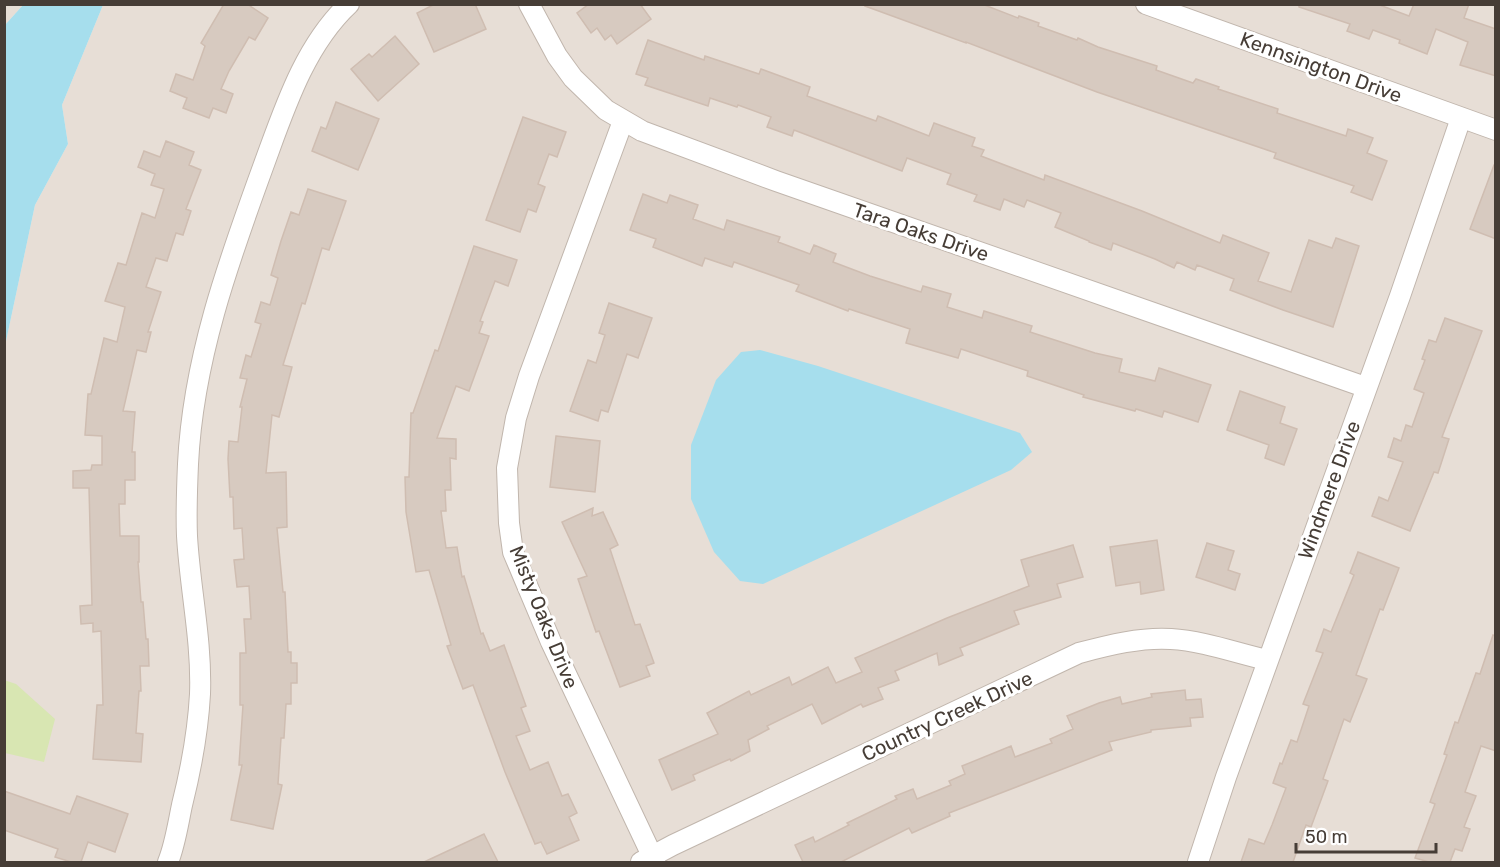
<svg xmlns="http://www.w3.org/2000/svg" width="1500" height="867" font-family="Rubik,sans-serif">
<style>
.residential{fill:#e7ded6}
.green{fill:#d8e6b2}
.water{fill:#a6deed}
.building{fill:#d7cac0;stroke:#cfbdb1;stroke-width:1.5}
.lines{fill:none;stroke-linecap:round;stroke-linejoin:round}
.street-casing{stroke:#c1b6ad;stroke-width:22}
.street{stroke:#fff;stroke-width:20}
.labels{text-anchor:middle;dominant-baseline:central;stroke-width:6;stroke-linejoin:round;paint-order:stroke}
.street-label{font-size:20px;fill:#463d36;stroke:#fff}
</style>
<rect width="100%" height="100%" fill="#f3ede7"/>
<g class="residential">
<polygon points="5,5 23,5 5,25"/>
<polygon points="103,5 1495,5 1495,862 5,862 5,346 35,205 68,144 62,105"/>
</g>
<polygon class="green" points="4,680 16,684 55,719 44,762 5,753"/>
<g class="water">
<polygon points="23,5 103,5 62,105 68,144 35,205 5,346 5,25"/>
<polygon points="760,350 818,366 1020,433 1032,452 1011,470 763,584 740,581 714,552 691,499 691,445 716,380 741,352"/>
</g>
<g class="building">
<polygon points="224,4 247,4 268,18 255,40 249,37 229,71 221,89 233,94 226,113 213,108 209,118 183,108 187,98 170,91 176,74 193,80 205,46 201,43"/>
<polygon points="435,4 475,4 486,29 434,52 417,13"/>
<polygon points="589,4 640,4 651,19 617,44 611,35 605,40 597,28 591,33 577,13"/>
<polygon points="866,4 982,4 1018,18 1019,16 1039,23 1038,26 1077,40 1078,38 1098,47 1157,66 1156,70 1193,83 1196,79 1219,87 1218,89 1278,109 1277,113 1346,136 1348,129 1373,138 1367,153 1387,161 1372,200 1351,192 1354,186 1274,158 1276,153 1097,92 966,42 966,43 865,6"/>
<polygon points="1299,4 1377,4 1409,16 1414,4 1469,4 1464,18 1496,29 1496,76 1460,65 1468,42 1436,29 1427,54 1399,43 1400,40 1373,30 1369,39 1347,31 1350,24 1299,7"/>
<polygon points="395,36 419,64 378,101 351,69 369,54 372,57"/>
<polygon points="648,40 704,60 705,56 759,74 761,69 810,87 807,96 876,121 878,116 929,136 934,123 975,138 972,146 984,150 981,156 1044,180 1045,175 1142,211 1220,243 1223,235 1269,253 1258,281 1291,292 1309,240 1332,248 1336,238 1359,246 1333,327 1283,310 1230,290 1234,279 1197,265 1195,270 1177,262 1174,268 1155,259 1113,243 1111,250 1089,242 1089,241 1055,227 1061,213 1027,200 1024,207 1004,199 1000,210 974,201 977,195 947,184 951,174 907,158 902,171 794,130 792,136 767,127 771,117 738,105 737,107 710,98 708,106 645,85 648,78 636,74"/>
<polygon points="336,102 379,119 358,170 312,151 321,127 326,129"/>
<polygon points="523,117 566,132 557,157 549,154 538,184 545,187 536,212 528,209 520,232 486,220"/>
<polygon points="166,141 194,152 189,165 201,170 186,209 191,211 183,235 176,233 167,261 156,258 146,287 161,292 148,332 151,332 146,352 137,350 123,411 135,412 132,452 135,452 135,480 125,480 125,504 119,504 120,536 139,536 139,562 138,562 141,602 143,602 146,639 148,639 149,666 140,666 141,691 139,691 136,733 143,734 141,762 93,759 97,705 103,705 101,631 93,632 93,623 81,624 80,606 92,605 89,488 73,488 73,471 91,470 92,465 102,465 102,436 85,435 88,394 91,394 104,338 117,342 125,307 105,301 118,263 126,265 142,213 155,218 164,189 151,185 155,174 138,167 144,151 160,157"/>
<polygon points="1494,165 1496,165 1496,239 1470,229"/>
<polygon points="308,189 346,201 329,250 322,248 305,304 302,303 283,365 292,367 279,417 272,415 266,473 286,472 287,527 277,528 283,592 285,592 288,652 291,652 291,663 297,663 297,683 291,683 291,704 286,704 284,738 281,738 278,784 282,785 273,829 231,820 242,765 239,765 243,705 240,705 240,653 246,653 244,619 251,619 249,586 237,587 234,560 244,559 242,528 234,529 233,497 230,497 228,459 229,441 238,442 242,407 240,407 247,379 240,378 246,355 251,357 261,324 255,322 261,302 270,305 278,278 271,275 281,241 291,212 299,215"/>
<polygon points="643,194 667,203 670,195 698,205 693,219 724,230 727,220 780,237 778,242 810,254 814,245 836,254 833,262 870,276 921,292 923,286 951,294 947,307 982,318 984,311 1032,326 1030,332 1095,353 1122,359 1119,372 1155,381 1159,368 1211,385 1198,422 1164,411 1162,417 1136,409 1135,411 1083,397 1084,395 1027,376 1028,371 961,349 958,358 906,343 910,329 849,309 848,311 796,291 799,285 734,262 732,267 705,258 702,266 653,247 656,239 630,230"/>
<polygon points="474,246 517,260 508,286 495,281 480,321 483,322 479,333 489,336 469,391 456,386 437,438 456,439 456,459 450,458 451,490 445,490 446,511 441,511 446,548 457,547 462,577 464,576 481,634 483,633 490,651 504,645 513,670 526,706 521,708 530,731 516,736 530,770 548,762 562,796 568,794 577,813 569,817 579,840 547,854 541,842 535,844 505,772 473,685 463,689 447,646 451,645 429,570 416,572 406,512 405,477 409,477 411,413 413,413 435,350 438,351"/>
<polygon points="609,303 652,318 638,358 627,354 608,412 601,410 598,421 570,411 588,360 596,363 605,335 599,333"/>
<polygon points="1445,318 1482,331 1442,437 1449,439 1438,473 1434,472 1410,531 1372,516 1379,497 1388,501 1403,462 1388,457 1394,438 1401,441 1406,425 1412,427 1424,393 1414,389 1425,360 1422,359 1429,340 1436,342"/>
<polygon points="1240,391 1285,407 1280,423 1297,429 1284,465 1265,458 1269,445 1227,430"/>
<polygon points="556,436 600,441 595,492 550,487"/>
<polygon points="593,508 592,516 603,512 618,545 610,549 635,625 640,624 654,663 646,666 650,676 620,687 599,631 596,632 578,579 587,576 562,522"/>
<polygon points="1157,540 1164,590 1141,594 1140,582 1116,586 1110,547"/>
<polygon points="1207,543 1234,551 1228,570 1240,574 1235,590 1196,577"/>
<polygon points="1073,545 1083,577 1057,584 1061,597 1014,611 1019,624 960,648 963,655 939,665 937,653 895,671 899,680 878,688 883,699 863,707 861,704 822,724 812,704 767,726 769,729 748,740 750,751 731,761 730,759 693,775 695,780 672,790 659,760 718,734 707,713 749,691 751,695 789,677 792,685 828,667 836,683 862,672 855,658 947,618 1029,586 1021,560"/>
<polygon points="1358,552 1399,568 1383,610 1380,609 1356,675 1367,679 1350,722 1344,719 1323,779 1328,781 1311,827 1306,825 1293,862 1241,862 1249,839 1264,844 1272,825 1286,788 1273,783 1280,763 1282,764 1291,740 1297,742 1309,706 1303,704 1323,653 1316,651 1324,629 1331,632 1354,575 1350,573"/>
<polygon points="1493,635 1496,636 1496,751 1481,746 1465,792 1476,796 1464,827 1470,829 1462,851 1455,849 1450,862 1429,862 1415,858 1435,804 1430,802 1447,755 1444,754 1455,722 1458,723 1476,673 1480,674"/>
<polygon points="1185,690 1186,700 1201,699 1203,717 1190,718 1191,726 1151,730 1151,732 1109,742 1112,750 949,813 950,816 912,833 909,828 841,862 803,862 795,845 813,837 815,842 849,825 847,823 897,799 895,796 913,789 917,799 951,785 949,781 965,774 962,766 994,753 1011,746 1015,757 1052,743 1050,739 1073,729 1067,716 1099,703 1120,697 1122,704 1152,697 1151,694"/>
<polygon points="4,791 70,814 77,796 128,814 115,852 88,842 81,862 71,862 55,857 58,849 4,830"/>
<polygon points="484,834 498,862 424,862"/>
</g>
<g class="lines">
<g class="street-casing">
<g id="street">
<polyline points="529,4 557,56 573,78 606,110 642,131 776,181 1365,387"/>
<polyline points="1146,4 1496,130"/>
<polyline points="623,121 529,376 516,418 507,468 509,523 513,552 551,642 655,862"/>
<path d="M 168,862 C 175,845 178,824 182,805 C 191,769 198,731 200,694 C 202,641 190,589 187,536 C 186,512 187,487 188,464 C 193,360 228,263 263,167 C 284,110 304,46 349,4"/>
<path d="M 641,862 L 673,845 L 1079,653 C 1109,645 1141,637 1171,639 C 1204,641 1236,653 1267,660"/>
<polyline points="1198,862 1226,777 1400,296 1461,118"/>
</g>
</g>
<use href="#street" class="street"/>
</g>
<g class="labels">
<g class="street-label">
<text transform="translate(1321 67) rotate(20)">Kennsington Drive</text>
<text transform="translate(921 232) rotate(19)">Tara Oaks Drive</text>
<text transform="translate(1329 490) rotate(-70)">Windmere Drive</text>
<text transform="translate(544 617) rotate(68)">Misty Oaks Drive</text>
<text transform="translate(947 716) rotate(-25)">Country Creek Drive</text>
</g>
</g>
<rect width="1500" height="867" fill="none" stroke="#463d36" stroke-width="12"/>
<path d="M1296 843v9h140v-9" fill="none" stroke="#463d36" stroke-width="3"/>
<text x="1305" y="843" font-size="18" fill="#463d36" stroke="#ffffff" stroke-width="4.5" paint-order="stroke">50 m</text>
</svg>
